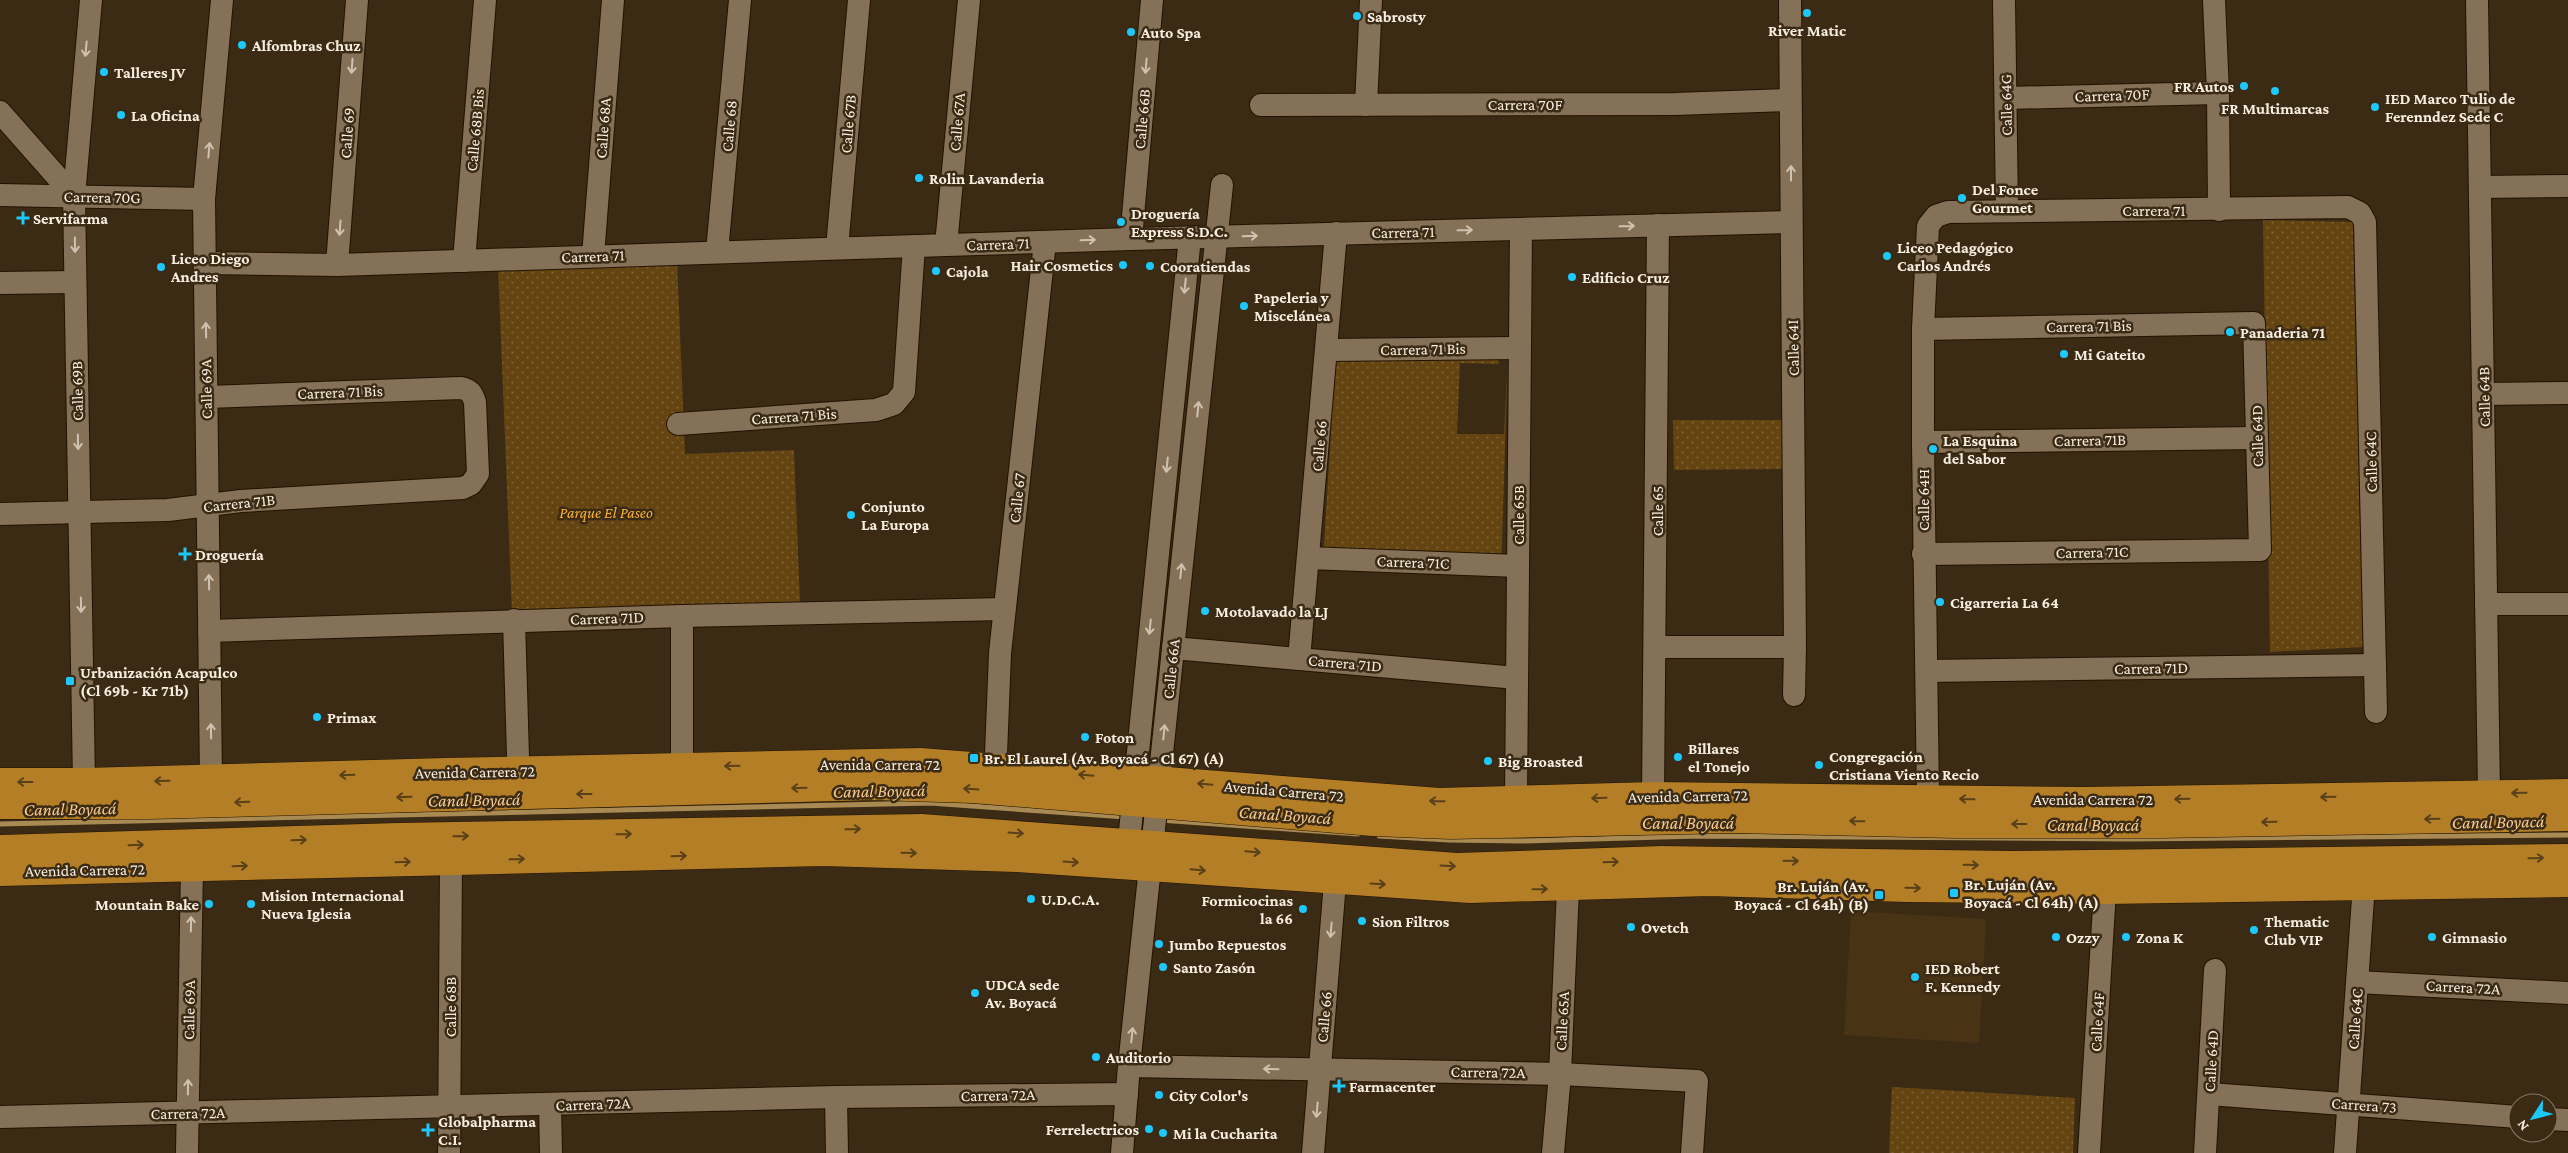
<svg xmlns="http://www.w3.org/2000/svg" width="2568" height="1153" font-family="'Crimson Pro',serif">
<style>
.built{fill:#483315}
.park{fill:url(#park-dots)}
.lines{fill:none;stroke-linecap:round;stroke-linejoin:round}
.stream{stroke:#aa8a53;stroke-width:5}
.minor-casing{stroke:#221300;stroke-width:24}
.highway-casing{stroke:#221300;stroke-width:29}
.minor{stroke:#847158;stroke-width:22}
.highway{stroke:#b37e26;stroke-width:28}
.oneway{stroke:#cfc2b0}
.oneway2{stroke:#594018}
.poi-dot{fill:#1dc9fc;stroke:#3b2b14;stroke-width:2}
.labels{text-anchor:middle;dominant-baseline:central;stroke-width:5;stroke-linejoin:round;paint-order:stroke}
.poi-label{font-size:16px;font-weight:bold;fill:#f8eee0;stroke:#3b2b14;text-anchor:start}
.street-label{font-size:16px;fill:#f8eee0;stroke:#3b2b14}
.park-label{font-size:16px;font-style:italic;fill:#f9b034;stroke:#3b2b14}
.water-label{font-size:18px;font-style:italic;fill:#f7cb8e;stroke:#3b2b14}
</style>
<defs>
<pattern id="park-dots" width="8" height="8" patternUnits="userSpaceOnUse" patternTransform="scale(1.25)"><rect width="8" height="8" fill="#644511"/><path d="M2 2h.1M6 6h.1" fill="none" stroke="#7b6033" stroke-width="1.8" stroke-linecap="round"/></pattern>
</defs>
<rect width="100%" height="100%" fill="#3b2b14"/>
<polygon class="built" points="1851,911 1986,919 1979,1043 1844,1035"/>
<g class="park">
<polygon points="2263,220 2353,222 2363,647 2270,652"/>
<polygon points="677,260 685,454 794,450 800,603 512,613 498,266"/>
<polygon points="1496,351 1499,364 1460,363 1457,434 1504,434 1508,355 1501,571 1323,560 1336,354"/>
<polygon points="1673,420 1784,420 1785,469 1674,470"/>
<polygon points="1892,1087 2075,1098 2073,1153 1889,1153"/>
</g>
<g class="lines">
<g class="stream">
<polyline points="1160,820 1358,834"/>
<polyline points="0,824 930,803 1126,817"/>
<polyline points="1379,836 1449,840 1523,841 1697,836 2128,839 2568,835"/>
</g>
<g class="minor-casing">
<g id="minor">
<polyline points="1790,0 1795,647 1794,695"/>
<polyline points="2004,0 2007,210"/>
<polyline points="2214,0 2218,93 2219,210"/>
<polyline points="2477,0 2489,793"/>
<polyline points="2006,98 2218,93"/>
<polyline points="1261,105 1675,104 1790,100"/>
<polyline points="1366,105 1371,0"/>
<polyline points="0,112 74,196"/>
<polyline points="2481,187 2568,186"/>
<polyline points="0,195 204,199"/>
<polyline points="1131,239 1152,0"/>
<polyline points="946,245 969,0"/>
<polyline points="837,248 859,0"/>
<polyline points="717,252 740,0"/>
<polyline points="593,256 613,0"/>
<polyline points="464,261 485,0"/>
<polyline points="205,263 337,265 1131,239 1791,222"/>
<polyline points="337,265 357,0"/>
<polyline points="0,283 75,282"/>
<polyline points="1327,350 1519,348"/>
<polyline points="2484,394 2568,393"/>
<polyline points="678,424 876,410 894,404 904,392 914,246"/>
<polyline points="1923,442 2257,438"/>
<path d="M 0,514 L 168,510 L 241,501 L 463,488 L 471,484 L 478,474 L 475,402 C 472,393 470,390 461,388 L 207,397"/>
<polyline points="1923,554 2260,550 2254,323 1923,329"/>
<polyline points="1308,558 1518,566"/>
<polyline points="2486,604 2568,604"/>
<polyline points="682,616 682,767"/>
<polyline points="514,620 518,757"/>
<polyline points="209,631 682,616 1004,609"/>
<polyline points="1656,647 1795,647"/>
<polyline points="1173,648 1517,678"/>
<polyline points="1299,659 1336,233"/>
<polyline points="1927,671 2375,665"/>
<polyline points="996,754 1000,653 1045,242"/>
<polyline points="211,780 204,199 222,0"/>
<polyline points="84,782 74,196 91,0"/>
<polyline points="1653,796 1658,225"/>
<polyline points="1928,798 1923,442 1923,329 1928,226 1936,216 1948,212 2348,207 2360,213 2365,222 2376,712"/>
<polyline points="1516,800 1521,229"/>
<polyline points="1127,861 1190,237"/>
<polyline points="2357,982 2568,993"/>
<polyline points="1129,1066 1560,1074 1697,1081 1692,1153"/>
<polyline points="2209,1094 2518,1117"/>
<polyline points="836,1097 837,1153"/>
<polyline points="550,1105 551,1153"/>
<polyline points="0,1117 836,1097 1127,1094"/>
<polyline points="2548,1119 2568,1120"/>
<polyline points="187,1153 192,868"/>
<polyline points="449,1153 451,861"/>
<polyline points="1122,1153 1129,1066 1222,185"/>
<polyline points="1313,1153 1335,882"/>
<polyline points="1553,1153 1560,1074 1568,888"/>
<polyline points="2089,1153 2105,890"/>
<polyline points="2205,1153 2215,970"/>
<polyline points="2345,1153 2364,884"/>
</g>
</g>
<g class="highway-casing">
<g id="highway">
<polyline points="0,782 84,782 445,772 920,762 1439,802 1653,796 2084,801 2568,793"/>
<polyline points="0,805 150,805 875,786 973,789 1373,822 1450,825 1733,819 1954,824 2161,824 2568,817"/>
<polyline points="0,849 398,837 921,828 1457,867 1662,860 2013,865 2568,858"/>
<polyline points="0,872 824,852 1017,858 1470,889 1709,882 1906,888 2105,890 2568,883"/>
</g>
</g>
<use href="#minor" class="minor"/>
<use href="#highway" class="highway"/>
</g>
<defs><path id="oneway-shaft" d="M-6 0H5M1.5-3L5.5 0L1.5 3" fill="none" stroke-width="1.6" stroke-linecap="round" stroke-linejoin="round" transform="scale(1.25)"/></defs>
<g class="oneway">
<use href="#oneway-shaft" transform="translate(86 49) rotate(95)"/>
<use href="#oneway-shaft" transform="translate(352 66) rotate(94)"/>
<use href="#oneway-shaft" transform="translate(1146 66) rotate(95)"/>
<use href="#oneway-shaft" transform="translate(209 150) rotate(-85)"/>
<use href="#oneway-shaft" transform="translate(1791 173) rotate(-90)"/>
<use href="#oneway-shaft" transform="translate(1627 226) rotate(-1)"/>
<use href="#oneway-shaft" transform="translate(340 228) rotate(94)"/>
<use href="#oneway-shaft" transform="translate(1465 230) rotate(-1)"/>
<use href="#oneway-shaft" transform="translate(1250 236) rotate(-2)"/>
<use href="#oneway-shaft" transform="translate(1088 240) rotate(-2)"/>
<use href="#oneway-shaft" transform="translate(75 245) rotate(89)"/>
<use href="#oneway-shaft" transform="translate(1185 286) rotate(96)"/>
<use href="#oneway-shaft" transform="translate(206 330) rotate(-91)"/>
<use href="#oneway-shaft" transform="translate(1198 409) rotate(-84)"/>
<use href="#oneway-shaft" transform="translate(78 442) rotate(89)"/>
<use href="#oneway-shaft" transform="translate(1167 465) rotate(96)"/>
<use href="#oneway-shaft" transform="translate(1181 571) rotate(-84)"/>
<use href="#oneway-shaft" transform="translate(209 582) rotate(-91)"/>
<use href="#oneway-shaft" transform="translate(81 605) rotate(89)"/>
<use href="#oneway-shaft" transform="translate(1150 627) rotate(96)"/>
<use href="#oneway-shaft" transform="translate(211 731) rotate(-91)"/>
<use href="#oneway-shaft" transform="translate(1164 732) rotate(-84)"/>
<use href="#oneway-shaft" transform="translate(191 924) rotate(-89)"/>
<use href="#oneway-shaft" transform="translate(1331 930) rotate(95)"/>
<use href="#oneway-shaft" transform="translate(1132 1035) rotate(-84)"/>
<use href="#oneway-shaft" transform="translate(1271 1069) rotate(-179)"/>
<use href="#oneway-shaft" transform="translate(188 1087) rotate(-89)"/>
<use href="#oneway-shaft" transform="translate(1317 1110) rotate(95)"/>
</g>
<g class="oneway2">
<use href="#oneway-shaft" transform="translate(732 766) rotate(179)"/>
<use href="#oneway-shaft" transform="translate(347 775) rotate(178)"/>
<use href="#oneway-shaft" transform="translate(1086 775) rotate(-175)"/>
<use href="#oneway-shaft" transform="translate(162 781) rotate(179)"/>
<use href="#oneway-shaft" transform="translate(25 782) rotate(-180)"/>
<use href="#oneway-shaft" transform="translate(1205 784) rotate(-175)"/>
<use href="#oneway-shaft" transform="translate(799 788) rotate(178)"/>
<use href="#oneway-shaft" transform="translate(971 789) rotate(-176)"/>
<use href="#oneway-shaft" transform="translate(2519 793) rotate(179)"/>
<use href="#oneway-shaft" transform="translate(584 794) rotate(180)"/>
<use href="#oneway-shaft" transform="translate(404 797) rotate(178)"/>
<use href="#oneway-shaft" transform="translate(2328 797) rotate(179)"/>
<use href="#oneway-shaft" transform="translate(1599 798) rotate(178)"/>
<use href="#oneway-shaft" transform="translate(1967 799) rotate(-179)"/>
<use href="#oneway-shaft" transform="translate(2182 799) rotate(179)"/>
<use href="#oneway-shaft" transform="translate(1437 801) rotate(-179)"/>
<use href="#oneway-shaft" transform="translate(242 802) rotate(178)"/>
<use href="#oneway-shaft" transform="translate(2432 819) rotate(179)"/>
<use href="#oneway-shaft" transform="translate(1857 821) rotate(-179)"/>
<use href="#oneway-shaft" transform="translate(2269 822) rotate(179)"/>
<use href="#oneway-shaft" transform="translate(2019 824) rotate(-180)"/>
<use href="#oneway-shaft" transform="translate(853 829) rotate(-1)"/>
<use href="#oneway-shaft" transform="translate(1016 833) rotate(4)"/>
<use href="#oneway-shaft" transform="translate(624 834) rotate(-1)"/>
<use href="#oneway-shaft" transform="translate(461 836) rotate(-1)"/>
<use href="#oneway-shaft" transform="translate(299 840) rotate(-2)"/>
<use href="#oneway-shaft" transform="translate(136 845) rotate(-2)"/>
<use href="#oneway-shaft" transform="translate(1253 852) rotate(5)"/>
<use href="#oneway-shaft" transform="translate(909 853) rotate(1)"/>
<use href="#oneway-shaft" transform="translate(679 856) rotate(-2)"/>
<use href="#oneway-shaft" transform="translate(2536 858) rotate(-1)"/>
<use href="#oneway-shaft" transform="translate(517 859) rotate(-1)"/>
<use href="#oneway-shaft" transform="translate(1791 861) rotate(1)"/>
<use href="#oneway-shaft" transform="translate(403 862) rotate(-2)"/>
<use href="#oneway-shaft" transform="translate(1071 862) rotate(4)"/>
<use href="#oneway-shaft" transform="translate(1611 862) rotate(-2)"/>
<use href="#oneway-shaft" transform="translate(1971 865) rotate(1)"/>
<use href="#oneway-shaft" transform="translate(240 866) rotate(-2)"/>
<use href="#oneway-shaft" transform="translate(1448 866) rotate(3)"/>
<use href="#oneway-shaft" transform="translate(1198 870) rotate(5)"/>
<use href="#oneway-shaft" transform="translate(1378 884) rotate(3)"/>
<use href="#oneway-shaft" transform="translate(1913 888) rotate(1)"/>
<use href="#oneway-shaft" transform="translate(1540 889) rotate(-1)"/>
</g>
<g class="poi-dot">
<circle cx="1807" cy="13" r="5"/>
<circle cx="1357" cy="16" r="5"/>
<circle cx="1131" cy="32" r="5"/>
<circle cx="242" cy="45" r="5"/>
<circle cx="104" cy="72" r="5"/>
<circle cx="2244" cy="86" r="5"/>
<circle cx="2275" cy="91" r="5"/>
<circle cx="2375" cy="107" r="5"/>
<circle cx="121" cy="115" r="5"/>
<circle cx="919" cy="178" r="5"/>
<circle cx="1962" cy="198" r="5"/>
<path d="M20.5 210.5h5v5h5v5h-5v5h-5v-5h-5v-5h5z"/>
<circle cx="1121" cy="222" r="5"/>
<circle cx="1887" cy="256" r="5"/>
<circle cx="1123" cy="265" r="5"/>
<circle cx="1150" cy="266" r="5"/>
<circle cx="161" cy="267" r="5"/>
<circle cx="936" cy="271" r="5"/>
<circle cx="1572" cy="277" r="5"/>
<circle cx="1244" cy="306" r="5"/>
<circle cx="2230" cy="332" r="5"/>
<circle cx="2064" cy="354" r="5"/>
<circle cx="1933" cy="449" r="5"/>
<circle cx="851" cy="515" r="5"/>
<path d="M182.5 546.5h5v5h5v5h-5v5h-5v-5h-5v-5h5z"/>
<circle cx="1940" cy="602" r="5"/>
<circle cx="1205" cy="611" r="5"/>
<rect x="65" y="676" width="10" height="10" rx="2.5"/>
<circle cx="317" cy="717" r="5"/>
<circle cx="1085" cy="737" r="5"/>
<circle cx="1678" cy="757" r="5"/>
<rect x="969" y="753" width="10" height="10" rx="2.5"/>
<circle cx="1488" cy="761" r="5"/>
<circle cx="1819" cy="765" r="5"/>
<rect x="1949" y="888" width="10" height="10" rx="2.5"/>
<rect x="1874" y="890" width="10" height="10" rx="2.5"/>
<circle cx="1031" cy="899" r="5"/>
<circle cx="209" cy="904" r="5"/>
<circle cx="251" cy="904" r="5"/>
<circle cx="1303" cy="909" r="5"/>
<circle cx="1362" cy="921" r="5"/>
<circle cx="1631" cy="927" r="5"/>
<circle cx="2254" cy="930" r="5"/>
<circle cx="2056" cy="937" r="5"/>
<circle cx="2126" cy="937" r="5"/>
<circle cx="2432" cy="937" r="5"/>
<circle cx="1159" cy="944" r="5"/>
<circle cx="1163" cy="967" r="5"/>
<circle cx="1915" cy="977" r="5"/>
<circle cx="975" cy="993" r="5"/>
<circle cx="1096" cy="1057" r="5"/>
<path d="M1336.5 1078.5h5v5h5v5h-5v5h-5v-5h-5v-5h5z"/>
<circle cx="1159" cy="1095" r="5"/>
<circle cx="1149" cy="1129" r="5"/>
<path d="M425.5 1122.5h5v5h5v5h-5v5h-5v-5h-5v-5h5z"/>
<circle cx="1163" cy="1133" r="5"/>
</g>
<g class="labels">
<g class="poi-label">
<text x="1367" y="16">Sabrosty</text>
<text x="1807" y="30" text-anchor="middle">River Matic</text>
<text x="1141" y="32">Auto Spa</text>
<text x="252" y="45">Alfombras Chuz</text>
<text x="114" y="72">Talleres JV</text>
<text x="2234" y="86" text-anchor="end">FR Autos</text>
<text x="2385" y="98">IED Marco Tulio de<tspan x="2385" dy="18">Ferenndez Sede C</tspan></text>
<text x="2275" y="108" text-anchor="middle">FR Multimarcas</text>
<text x="131" y="115">La Oficina</text>
<text x="929" y="178">Rolin Lavanderia</text>
<text x="1972" y="189">Del Fonce<tspan x="1972" dy="18">Gourmet</tspan></text>
<text x="1131" y="213">Droguería<tspan x="1131" dy="18">Express S.D.C.</tspan></text>
<text x="33" y="218">Servifarma</text>
<text x="1897" y="247">Liceo Pedagógico<tspan x="1897" dy="18">Carlos Andrés</tspan></text>
<text x="171" y="258">Liceo Diego<tspan x="171" dy="18">Andres</tspan></text>
<text x="1113" y="265" text-anchor="end">Hair Cosmetics</text>
<text x="1160" y="266">Cooratiendas</text>
<text x="946" y="271">Cajola</text>
<text x="1582" y="277">Edificio Cruz</text>
<text x="1254" y="297">Papeleria y<tspan x="1254" dy="18">Miscelánea</tspan></text>
<text x="2240" y="332">Panaderia 71</text>
<text x="2074" y="354">Mi Gateito</text>
<text x="1943" y="440">La Esquina<tspan x="1943" dy="18">del Sabor</tspan></text>
<text x="861" y="506">Conjunto<tspan x="861" dy="18">La Europa</tspan></text>
<text x="195" y="554">Droguería</text>
<text x="1950" y="602">Cigarreria La 64</text>
<text x="1215" y="611">Motolavado la LJ</text>
<text x="80" y="672">Urbanización Acapulco<tspan x="80" dy="18">(Cl 69b - Kr 71b)</tspan></text>
<text x="327" y="717">Primax</text>
<text x="1095" y="737">Foton</text>
<text x="1688" y="748">Billares<tspan x="1688" dy="18">el Tonejo</tspan></text>
<text x="1829" y="756">Congregación<tspan x="1829" dy="18">Cristiana Viento Recio</tspan></text>
<text x="984" y="758">Br. El Laurel (Av. Boyacá - Cl 67) (A)</text>
<text x="1498" y="761">Big Broasted</text>
<text x="1964" y="884">Br. Luján (Av.<tspan x="1964" dy="18">Boyacá - Cl 64h) (A)</tspan></text>
<text x="1869" y="886" text-anchor="end">Br. Luján (Av.<tspan x="1869" dy="18">Boyacá - Cl 64h) (B)</tspan></text>
<text x="261" y="895">Mision Internacional<tspan x="261" dy="18">Nueva Iglesia</tspan></text>
<text x="1041" y="899">U.D.C.A.</text>
<text x="1293" y="900" text-anchor="end">Formicocinas<tspan x="1293" dy="18">la 66</tspan></text>
<text x="199" y="904" text-anchor="end">Mountain Bake</text>
<text x="1372" y="921">Sion Filtros</text>
<text x="2264" y="921">Thematic<tspan x="2264" dy="18">Club VIP</tspan></text>
<text x="1641" y="927">Ovetch</text>
<text x="2066" y="937">Ozzy</text>
<text x="2136" y="937">Zona K</text>
<text x="2442" y="937">Gimnasio</text>
<text x="1169" y="944">Jumbo Repuestos</text>
<text x="1173" y="967">Santo Zasón</text>
<text x="1925" y="968">IED Robert<tspan x="1925" dy="18">F. Kennedy</tspan></text>
<text x="985" y="984">UDCA sede<tspan x="985" dy="18">Av. Boyacá</tspan></text>
<text x="1106" y="1057">Auditorio</text>
<text x="1349" y="1086">Farmacenter</text>
<text x="1169" y="1095">City Color's</text>
<text x="438" y="1121">Globalpharma<tspan x="438" dy="18">C.I.</tspan></text>
<text x="1139" y="1129" text-anchor="end">Ferrelectricos</text>
<text x="1173" y="1133">Mi la Cucharita</text>
</g>
<g class="street-label">
<text transform="translate(2112 95) rotate(-2)">Carrera 70F</text>
<text x="1525" y="104">Carrera 70F</text>
<text transform="translate(2006 105) rotate(-91)">Calle 64G</text>
<text transform="translate(1142 119) rotate(-85)">Calle 66B</text>
<text transform="translate(957 122) rotate(-85)">Calle 67A</text>
<text transform="translate(848 124) rotate(-85)">Calle 67B</text>
<text transform="translate(729 126) rotate(-85)">Calle 68</text>
<text transform="translate(603 128) rotate(-86)">Calle 68A</text>
<text transform="translate(475 130) rotate(-85)">Calle 68B Bis</text>
<text transform="translate(347 133) rotate(-86)">Calle 69</text>
<text transform="translate(102 197) rotate(1)">Carrera 70G</text>
<text x="2154" y="210">Carrera 71</text>
<text transform="translate(1403 232) rotate(-1)">Carrera 71</text>
<text transform="translate(998 244) rotate(-2)">Carrera 71</text>
<text transform="translate(593 256) rotate(-2)">Carrera 71</text>
<text transform="translate(2089 326) rotate(-1)">Carrera 71 Bis</text>
<text transform="translate(1793 348) rotate(-91)">Calle 64I</text>
<text transform="translate(1423 349) rotate(-1)">Carrera 71 Bis</text>
<text transform="translate(206 389) rotate(-91)">Calle 69A</text>
<text transform="translate(77 391) rotate(-91)">Calle 69B</text>
<text transform="translate(340 392) rotate(-2)">Carrera 71 Bis</text>
<text transform="translate(2484 397) rotate(-91)">Calle 64B</text>
<text transform="translate(794 416) rotate(-4)">Carrera 71 Bis</text>
<text transform="translate(2257 436) rotate(-91)">Calle 64D</text>
<text transform="translate(2090 440) rotate(-1)">Carrera 71B</text>
<text transform="translate(1319 446) rotate(-85)">Calle 66</text>
<text transform="translate(2371 462) rotate(-91)">Calle 64C</text>
<text transform="translate(1017 498) rotate(-84)">Calle 67</text>
<text transform="translate(1923 500) rotate(-90)">Calle 64H</text>
<text transform="translate(239 503) rotate(-6)">Carrera 71B</text>
<text transform="translate(1657 511) rotate(-90)">Calle 65</text>
<text transform="translate(1518 515) rotate(-90)">Calle 65B</text>
<text transform="translate(2092 552) rotate(-1)">Carrera 71C</text>
<text transform="translate(1413 562) rotate(2)">Carrera 71C</text>
<text transform="translate(607 618) rotate(-2)">Carrera 71D</text>
<text transform="translate(1345 663) rotate(5)">Carrera 71D</text>
<text transform="translate(2151 668) rotate(-1)">Carrera 71D</text>
<text transform="translate(1171 669) rotate(-84)">Calle 66A</text>
<text x="880" y="764">Avenida Carrera 72</text>
<text transform="translate(475 772) rotate(-1)">Avenida Carrera 72</text>
<text transform="translate(1284 791) rotate(5)">Avenida Carrera 72</text>
<text transform="translate(1688 796) rotate(-1)">Avenida Carrera 72</text>
<text x="2093" y="799">Avenida Carrera 72</text>
<text transform="translate(85 870) rotate(-1)">Avenida Carrera 72</text>
<text transform="translate(2463 987) rotate(3)">Carrera 72A</text>
<text transform="translate(450 1007) rotate(-90)">Calle 68B</text>
<text transform="translate(189 1010) rotate(-89)">Calle 69A</text>
<text transform="translate(1324 1017) rotate(-85)">Calle 66</text>
<text transform="translate(2355 1019) rotate(-86)">Calle 64C</text>
<text transform="translate(1562 1021) rotate(-87)">Calle 65A</text>
<text transform="translate(2097 1022) rotate(-87)">Calle 64F</text>
<text transform="translate(2211 1061) rotate(-87)">Calle 64D</text>
<text transform="translate(1488 1072) rotate(1)">Carrera 72A</text>
<text transform="translate(998 1095) rotate(-1)">Carrera 72A</text>
<text transform="translate(593 1104) rotate(-2)">Carrera 72A</text>
<text transform="translate(2364 1105) rotate(4)">Carrera 73</text>
<text transform="translate(188 1113) rotate(-1)">Carrera 72A</text>
</g>
<g class="park-label">
<text x="606" y="512">Parque El Paseo</text>
</g>
<g class="water-label">
<text transform="translate(879 791) rotate(-1)">Canal Boyacá</text>
<text transform="translate(474 800) rotate(-1)">Canal Boyacá</text>
<text transform="translate(70 809) rotate(-1)">Canal Boyacá</text>
<text transform="translate(1285 815) rotate(4)">Canal Boyacá</text>
<text transform="translate(2498 822) rotate(-1)">Canal Boyacá</text>
<text x="1688" y="823">Canal Boyacá</text>
<text x="2093" y="825">Canal Boyacá</text>
</g>
</g>
<g transform="translate(2533 1118) rotate(234)"><circle r="24" fill="#3b2b14" stroke="#877966"/>
<path d="M0-4L9 19L0 12L-9 19Z" fill="#1dc9fc"/>
<text y="-8" font-size="14" font-weight="bold" text-anchor="middle" fill="#f8eee0">N</text>
</g>
</svg>
